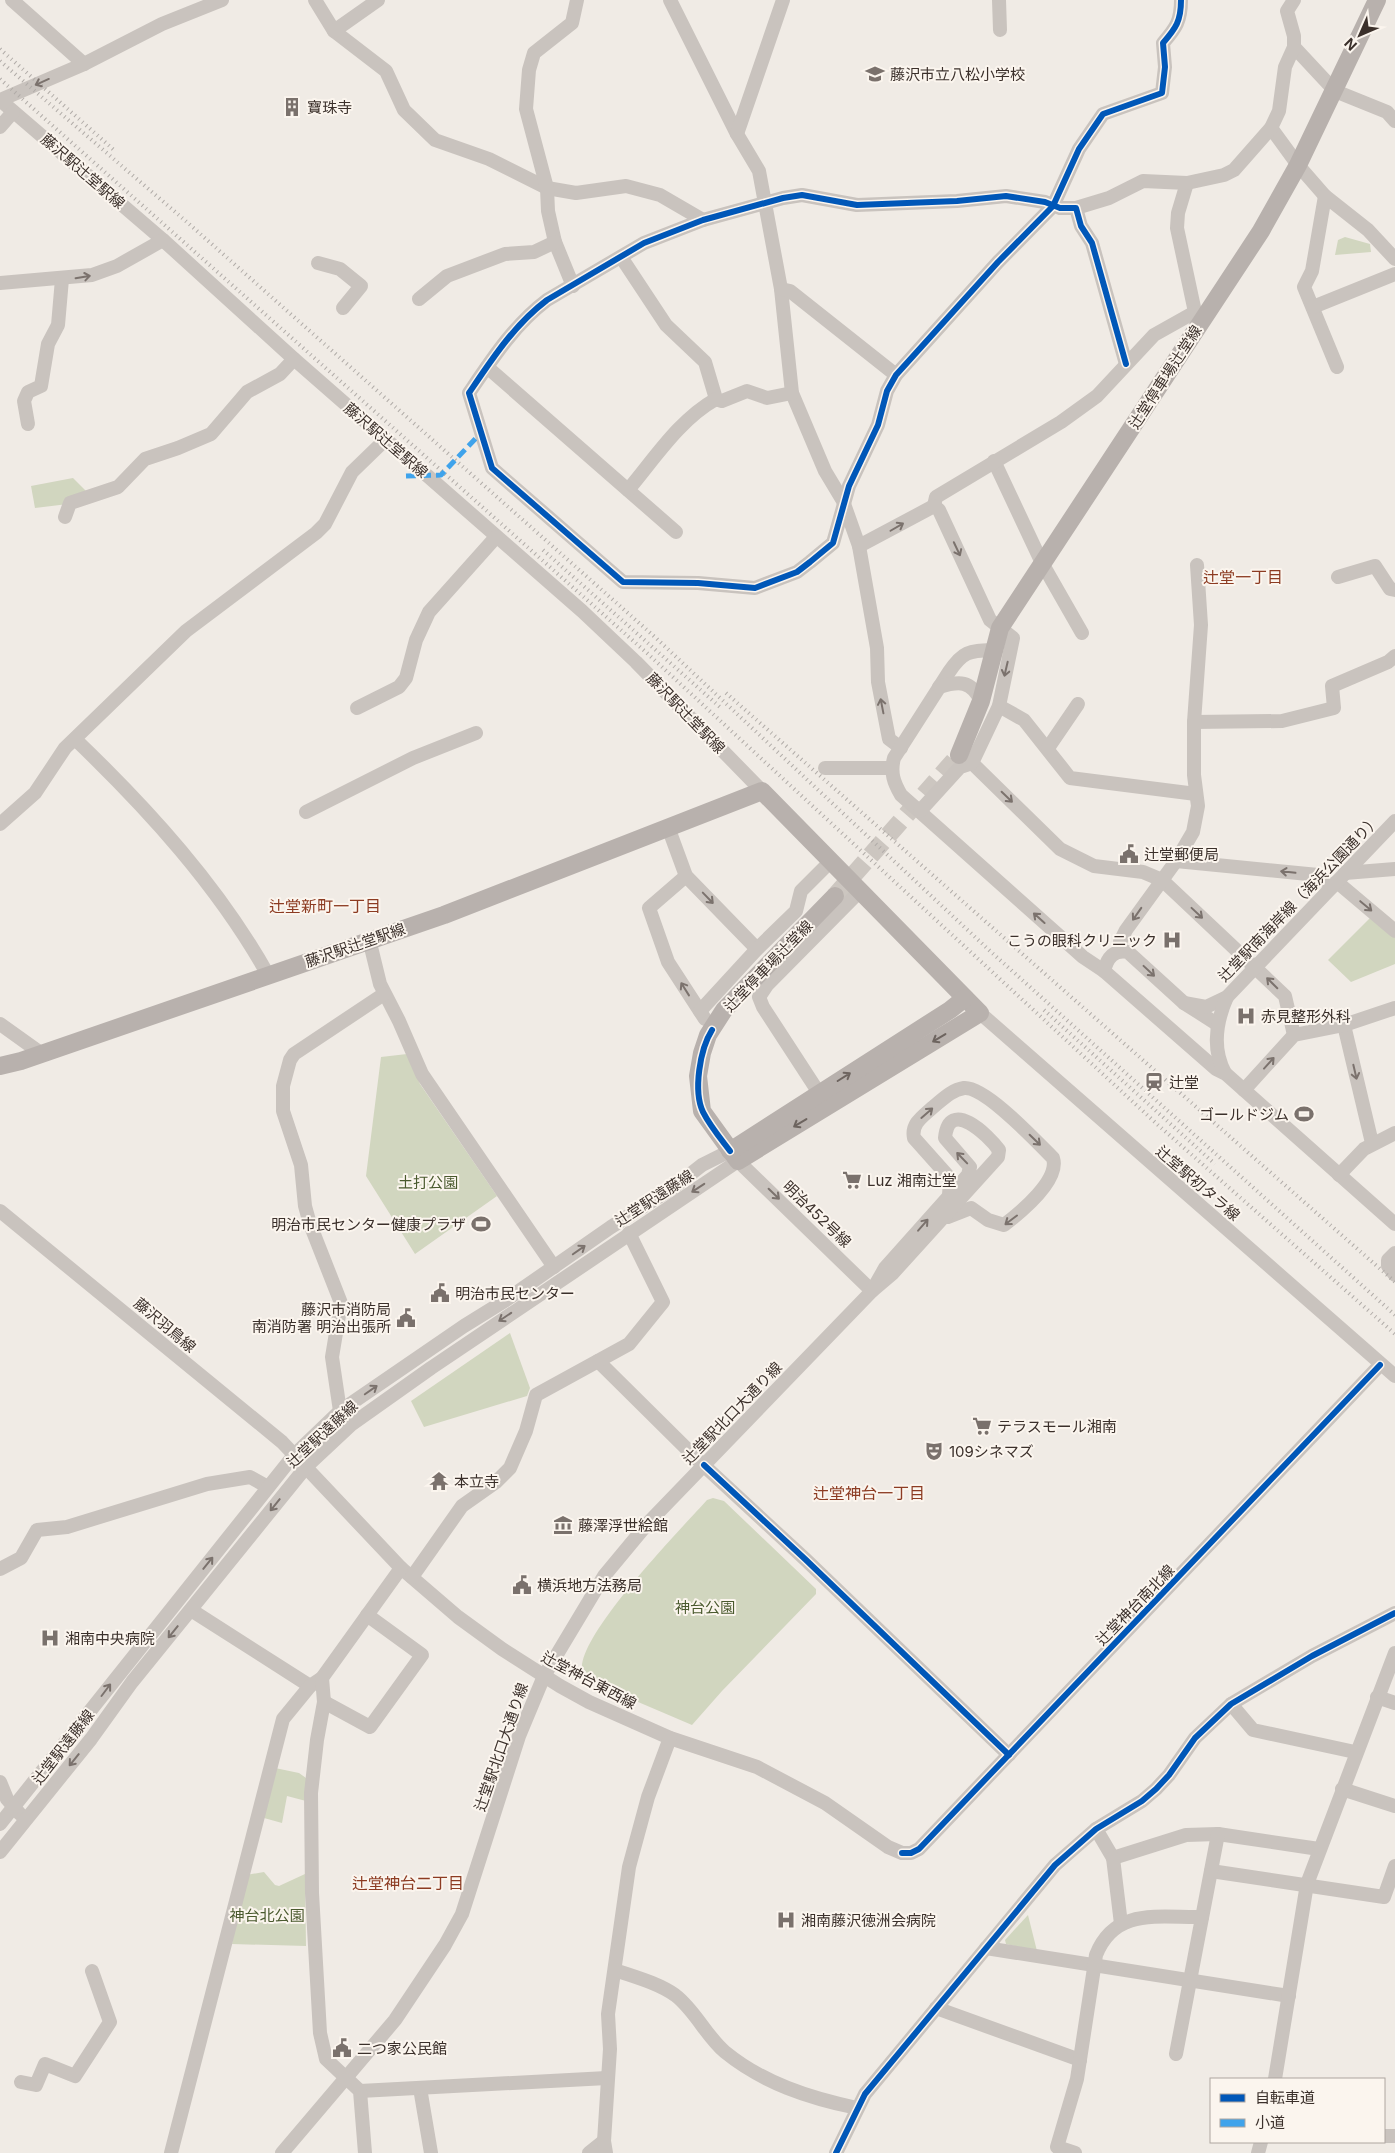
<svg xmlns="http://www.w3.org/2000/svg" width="1395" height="2153" font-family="Inter,'Noto Sans JP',sans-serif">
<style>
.green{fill:#d1d6bf}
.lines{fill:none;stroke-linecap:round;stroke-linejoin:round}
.major-tunnel{stroke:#ccc6c0;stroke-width:18;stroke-dasharray:18 9;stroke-linecap:butt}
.minor{stroke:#c9c3be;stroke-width:14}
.major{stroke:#b8b1ad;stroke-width:18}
.rail{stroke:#b1aca8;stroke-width:4;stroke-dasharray:1 4;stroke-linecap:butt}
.quiet{stroke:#3fa3eb;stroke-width:5;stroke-dasharray:10 5;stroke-linecap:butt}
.cycleway-casing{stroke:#fbf5ee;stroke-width:9}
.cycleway{stroke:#0057b8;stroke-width:6}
.oneway{stroke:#7b726d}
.oneway2{stroke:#6d645f}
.labels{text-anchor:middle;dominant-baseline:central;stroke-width:4;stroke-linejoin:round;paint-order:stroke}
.poi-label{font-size:15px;fill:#3b302b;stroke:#fbf5ee;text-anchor:start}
.street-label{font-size:15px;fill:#3b302b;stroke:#fbf5ee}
.park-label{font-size:15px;fill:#4a5a2e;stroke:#fbf5ee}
.neighbourhood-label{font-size:16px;fill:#8c3b22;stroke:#fbf5ee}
</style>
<rect width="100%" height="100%" fill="#f0ebe5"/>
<g class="green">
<polygon points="1345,237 1370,244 1371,252 1335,255 1338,240"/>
<polygon points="73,478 89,494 68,504 35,508 31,486"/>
<polygon points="1371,917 1395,938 1395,964 1351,982 1328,960"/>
<polygon points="407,1054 420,1084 497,1196 415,1254 366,1176 381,1057"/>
<polygon points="510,1333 530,1388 527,1396 424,1427 411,1401"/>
<path d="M 713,1498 L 724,1501 L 816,1589 L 816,1594 L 722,1691 L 692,1725 L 596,1684 L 582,1667 C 583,1630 679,1531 707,1500 Z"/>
<polygon points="275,1768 299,1773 306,1778 306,1801 287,1796 282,1823 264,1818"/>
<polygon points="264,1872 275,1885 279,1886 305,1874 306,1946 232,1944 246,1875"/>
<polygon points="1028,1915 1037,1951 1006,1944 1005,1940"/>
</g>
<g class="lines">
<polyline class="major-tunnel" points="835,896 959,755"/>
<g class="minor">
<polyline points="12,0 84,64"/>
<polyline points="222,0 162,24 84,64 0,100 163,240 294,359 582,611 636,662 762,791"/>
<polyline points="315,0 334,31 386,71 404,110 435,140 489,159 547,188 576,193 626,186 660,195 703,220"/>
<polyline points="670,0 737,134 759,171 781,289 792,393 825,471 843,501 859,546 877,648 878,682 889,739 901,748"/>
<polyline points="999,0 1000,30"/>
<polyline points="334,31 378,0"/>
<polyline points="1294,47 1335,91 1387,112 1395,121"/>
<polyline points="0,127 13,112"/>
<polyline points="1271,128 1298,165 1325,196 1368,230 1395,259"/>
<polyline points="737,134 783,0"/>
<polyline points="1187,183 1178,213 1177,228 1195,312"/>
<polyline points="1325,196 1312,271 1304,287 1337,367"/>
<polyline points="1076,208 1109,198 1143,181 1187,183 1224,175 1234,170 1271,128 1279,111 1285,67 1294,47 1294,36 1287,11 1294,0"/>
<polyline points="621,257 666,325 705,362 716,399 722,401 747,391 767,398 792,393"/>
<polyline points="318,263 340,269 361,286 343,308"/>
<polyline points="0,283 92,275 117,266 163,240"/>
<polyline points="573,286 555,242 548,211 547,188 526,109 529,70 534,53 572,23 577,0"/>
<polyline points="781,289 790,291 896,375"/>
<polyline points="419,299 447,276 505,254 534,252 555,242"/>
<polyline points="1313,307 1395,274"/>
<path d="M 1126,364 L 1092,243 L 1081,226 L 1076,208 L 1060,208 L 1045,202 L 1006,196 L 957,201 L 857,205 L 802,195 L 783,198 L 703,220 L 644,243 L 547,300 C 514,325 492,359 469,393 L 492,468 L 623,582 L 698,583 L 755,588 L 797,572 L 810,562 L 833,543 L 849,486 L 878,425 L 887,391 L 896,375 L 998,262 L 1053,206 L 1079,149 L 1103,114 L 1162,93 L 1165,67 L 1163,43 C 1176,28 1181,21 1181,0"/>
<polyline points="487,367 676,532"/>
<polyline points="28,424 24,401 28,392 41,386 48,344 58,325 62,279"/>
<polyline points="994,461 1042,563 1082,633"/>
<path d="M 628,490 C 655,458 679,420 716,399"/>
<polyline points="934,506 936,497 1061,422 1097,396 1154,335 1195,312 1206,315"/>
<polyline points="65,517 70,503 118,487 145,459 178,448 211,434 247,392 280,374 294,359"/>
<polyline points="859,546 934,506"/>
<polyline points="1338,577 1375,566 1390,589 1395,590"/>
<path d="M 993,650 C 969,651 963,651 949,672 L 894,758 C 890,773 894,783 901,795 L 1083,957 L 1104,971 L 1216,1069 L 1226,1074 L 1395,1224"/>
<path d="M 939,687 C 959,681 971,680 981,701"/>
<polyline points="999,706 1024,720 1070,778 1196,794"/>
<polyline points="357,708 399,687 406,678 416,640 429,612 496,537"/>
<polyline points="1194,722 1282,721 1334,708 1332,686 1388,662 1395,656"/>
<path d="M 75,739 C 148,809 219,887 268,975"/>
<polyline points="1048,748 1078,704"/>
<polyline points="972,763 1060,849 1094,866 1143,872 1162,880 1285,996 1294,1035"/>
<polyline points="825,768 892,768"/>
<polyline points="920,811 960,767 972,763 999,706 1013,638 990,620 939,510 934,506"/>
<polyline points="306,812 413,758 476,733"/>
<polyline points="0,824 35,793 65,748 186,631 316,533 325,524 352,472 385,440"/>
<polyline points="668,827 686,876 757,949"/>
<polyline points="1176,861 1318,875 1332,887"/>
<polyline points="1345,873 1395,869"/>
<polyline points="686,876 649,908 668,962 705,1019"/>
<polyline points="1337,882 1395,931"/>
<polyline points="369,939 380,984 399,1021 422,1074 554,1267"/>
<polyline points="1121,951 1120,942 1126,930 1176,861 1193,832 1198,806 1194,775 1194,722 1201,625 1197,565"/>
<path d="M 1104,971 C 1107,958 1114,949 1128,952 L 1184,1003 L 1217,1024"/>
<polyline points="1184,1003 1206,1007 1227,997 1395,821"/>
<polyline points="700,1011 757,949 796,911 801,891 831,861"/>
<polyline points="980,1013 1395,1376"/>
<polyline points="0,1024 42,1054"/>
<polyline points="1344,1025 1372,1143"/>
<path d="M 1225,1073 C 1212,1049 1216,1022 1227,997"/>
<polyline points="1244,1090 1294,1035 1344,1025 1395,1008"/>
<polyline points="819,1093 763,1007 759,997 767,985 860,891"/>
<polyline points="1339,1175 1364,1149 1395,1133"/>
<polyline points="0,1211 282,1442 401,1568 458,1617 502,1649 560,1686 589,1702 670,1738 757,1767 825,1803 888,1847 902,1853 911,1853 919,1849 1380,1365"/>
<path d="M 948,1217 L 971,1208 L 988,1220 L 1004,1225 C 1021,1212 1060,1180 1053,1158 C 1037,1142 985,1086 964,1088 C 951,1090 942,1100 932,1108 C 922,1117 911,1124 914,1138 L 947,1175 L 950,1181 L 949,1195"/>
<polyline points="1395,1253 1388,1260 1388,1266 1395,1275"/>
<polyline points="598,1361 699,1461 805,1559 1009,1755"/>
<polyline points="340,1411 332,1357 341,1303 310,1224 305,1206 301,1165 283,1111 283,1086 290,1060 294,1054 384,994"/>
<polyline points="0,1569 21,1558 37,1530 67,1527 207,1484 250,1477 268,1487"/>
<polyline points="412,1577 462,1506 496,1482 510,1468 526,1431 536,1395 629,1344 663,1302 629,1233"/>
<polyline points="191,1610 310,1686"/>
<polyline points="1377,1697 1395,1703"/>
<polyline points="324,1702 370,1727 422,1655 367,1615"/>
<polyline points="1231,1704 1253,1730 1355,1752"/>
<polyline points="0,1782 7,1799 20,1814"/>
<polyline points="1342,1789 1395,1806"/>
<polyline points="0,1824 294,1455 340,1411 464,1326 506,1300 611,1227 674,1187 702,1165 730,1151"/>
<polyline points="1096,1829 1113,1858 1186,1835 1218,1834 1319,1849"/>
<polyline points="0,1852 91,1739 132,1682 306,1467 352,1424 431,1368 738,1161 872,1291"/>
<polyline points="1113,1858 1121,1924"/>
<polyline points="1211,1871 1384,1897 1395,1866"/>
<polyline points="986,1948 1289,1996"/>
<path d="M 615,1970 C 635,1977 658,1983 675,1995 C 695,2010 706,2036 725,2052 C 763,2083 809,2098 857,2108"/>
<polyline points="936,2008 1080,2060"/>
<polyline points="1176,2054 1218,1834"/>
<polyline points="1275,2079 1307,1884 1395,1653"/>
<polyline points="21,2082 36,2085 45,2064 75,2076 110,2022 92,1971"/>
<polyline points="420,2088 431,2153"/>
<polyline points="360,2091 607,2078"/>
<polyline points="1384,2136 1395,2136"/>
<polyline points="171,2153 283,1719 310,1686 322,1678"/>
<path d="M 282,2153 L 395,2020 L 445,1945 L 462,1914 L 519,1736 L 544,1676 L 604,1576 L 648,1523 L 872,1291 L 892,1274 L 998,1157 L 999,1150 C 988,1135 949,1097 945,1138 L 970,1167 L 968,1175 L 885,1268 L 872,1291"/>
<polyline points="365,2153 360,2091 326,2059 320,2033 312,1893 311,1793 317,1740 324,1702 322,1678 401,1568"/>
<polyline points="589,2153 604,2141"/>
<polyline points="606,2153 604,2141 610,2049 608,2014 629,1867 648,1797 670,1738"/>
<polyline points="836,2153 865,2094 1055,1865 1096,1829 1142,1801 1156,1789 1169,1775 1195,1738 1231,1704 1312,1656 1395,1613"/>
<path d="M 1075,2153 L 1057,2147 L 1077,2079 L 1096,1955 C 1115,1907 1159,1918 1202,1917"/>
<polyline points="1258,2153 1261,2142"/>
</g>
<g class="major">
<polyline points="959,755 981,701 1000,628 1261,231 1298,165 1377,0"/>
<polyline points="0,1066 21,1061 444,915 762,791 980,1013 738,1161 702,1111 698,1076 702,1053 708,1035 724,1010 835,896"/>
<polyline points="730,1151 950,1010 965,998"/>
</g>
<g class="rail">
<polyline points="0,49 114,150"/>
<polyline points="0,61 188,223 656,638 990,951 1395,1315"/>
<polyline points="0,79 648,654 1158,1125 1395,1334"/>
<polyline points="543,550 721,708"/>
<polyline points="726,693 1395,1282"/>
<polyline points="1044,1010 1215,1164"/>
</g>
<polyline class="quiet" points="406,476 441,475 477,437"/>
<g class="cycleway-casing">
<g id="cycleway">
<path d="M 1126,364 L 1092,243 L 1081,226 L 1076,208 L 1060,208 L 1045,202 L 1006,196 L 957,201 L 857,205 L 802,195 L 783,198 L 703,220 L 644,243 L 547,300 C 514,325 492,359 469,393 L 492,468 L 623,582 L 698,583 L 755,588 L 797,572 L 810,562 L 833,543 L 849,486 L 878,425 L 887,391 L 896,375 L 998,262 L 1053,206 L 1079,149 L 1103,114 L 1162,93 L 1165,67 L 1163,43 C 1176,28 1181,21 1181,0"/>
<path d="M 712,1030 C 700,1049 693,1091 703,1112 C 710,1126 721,1139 730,1151"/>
<polyline points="704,1465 805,1559 1009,1755"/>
<polyline points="902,1853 911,1853 919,1849 1380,1365"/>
<polyline points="836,2153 865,2094 1055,1865 1096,1829 1142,1801 1156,1789 1169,1775 1195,1738 1231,1704 1312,1656 1395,1613"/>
</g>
</g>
<use href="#cycleway" class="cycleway"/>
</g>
<defs><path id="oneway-shaft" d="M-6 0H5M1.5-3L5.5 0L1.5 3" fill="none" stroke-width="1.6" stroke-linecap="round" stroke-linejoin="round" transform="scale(1.25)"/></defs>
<g class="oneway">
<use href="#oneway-shaft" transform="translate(42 82) rotate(156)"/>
<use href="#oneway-shaft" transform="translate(83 277) rotate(-9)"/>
<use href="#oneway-shaft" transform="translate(897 527) rotate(-30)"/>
<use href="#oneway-shaft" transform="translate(957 549) rotate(65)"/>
<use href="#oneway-shaft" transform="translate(1006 669) rotate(103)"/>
<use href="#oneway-shaft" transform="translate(882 706) rotate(-101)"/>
<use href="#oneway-shaft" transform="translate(1007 797) rotate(44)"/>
<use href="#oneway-shaft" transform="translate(1288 872) rotate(-174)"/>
<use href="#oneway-shaft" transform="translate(708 898) rotate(46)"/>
<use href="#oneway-shaft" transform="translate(1366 906) rotate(40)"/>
<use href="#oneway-shaft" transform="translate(1197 913) rotate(43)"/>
<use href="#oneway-shaft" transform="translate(1137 914) rotate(125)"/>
<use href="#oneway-shaft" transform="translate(1039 918) rotate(-138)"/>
<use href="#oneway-shaft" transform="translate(1149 971) rotate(43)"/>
<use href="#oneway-shaft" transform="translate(1272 983) rotate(-135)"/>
<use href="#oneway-shaft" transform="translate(685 989) rotate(-122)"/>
<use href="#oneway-shaft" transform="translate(1269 1063) rotate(-48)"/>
<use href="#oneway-shaft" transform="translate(1355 1072) rotate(77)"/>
<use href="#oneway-shaft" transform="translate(927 1113) rotate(-41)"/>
<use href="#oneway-shaft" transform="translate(1035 1140) rotate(44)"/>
<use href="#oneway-shaft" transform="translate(962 1158) rotate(-134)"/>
<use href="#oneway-shaft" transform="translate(698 1188) rotate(147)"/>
<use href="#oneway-shaft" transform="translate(774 1194) rotate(44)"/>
<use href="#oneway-shaft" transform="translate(1011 1220) rotate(143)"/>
<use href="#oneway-shaft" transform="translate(923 1225) rotate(-49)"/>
<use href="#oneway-shaft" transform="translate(579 1250) rotate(-35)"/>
<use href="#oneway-shaft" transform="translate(505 1317) rotate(146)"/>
<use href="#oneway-shaft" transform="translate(371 1390) rotate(-35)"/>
<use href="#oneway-shaft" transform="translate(275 1505) rotate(129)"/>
<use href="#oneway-shaft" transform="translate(208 1563) rotate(-51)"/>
<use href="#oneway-shaft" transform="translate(173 1632) rotate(129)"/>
<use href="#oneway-shaft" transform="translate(106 1690) rotate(-53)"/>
<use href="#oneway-shaft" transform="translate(74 1760) rotate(129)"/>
</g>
<g class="oneway2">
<use href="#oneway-shaft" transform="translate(939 1038) rotate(149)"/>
<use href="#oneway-shaft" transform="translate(844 1077) rotate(-32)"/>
<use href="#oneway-shaft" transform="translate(800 1123) rotate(149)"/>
</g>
<defs>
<g id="school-bare" transform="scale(1.5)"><path d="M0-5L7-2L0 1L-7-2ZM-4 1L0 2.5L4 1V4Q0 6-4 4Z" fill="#7a716c" stroke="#fbf5ee" stroke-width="2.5" paint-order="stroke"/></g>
<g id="building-bare" transform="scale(1.5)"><path d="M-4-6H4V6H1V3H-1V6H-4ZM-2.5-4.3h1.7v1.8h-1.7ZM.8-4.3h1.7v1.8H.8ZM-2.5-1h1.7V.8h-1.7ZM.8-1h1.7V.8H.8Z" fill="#7a716c" stroke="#fbf5ee" stroke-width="2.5" paint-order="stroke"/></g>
<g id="civic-bare" transform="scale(1.5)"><path d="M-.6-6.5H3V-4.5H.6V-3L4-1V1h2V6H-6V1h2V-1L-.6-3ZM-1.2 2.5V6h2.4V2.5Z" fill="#7a716c" stroke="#fbf5ee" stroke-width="2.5" paint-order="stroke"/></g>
<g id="hospital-bare" transform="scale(1.5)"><path d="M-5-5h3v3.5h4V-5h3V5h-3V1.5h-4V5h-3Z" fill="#7a716c" stroke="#fbf5ee" stroke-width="2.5" paint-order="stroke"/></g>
<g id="station-bare" transform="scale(1.5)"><path d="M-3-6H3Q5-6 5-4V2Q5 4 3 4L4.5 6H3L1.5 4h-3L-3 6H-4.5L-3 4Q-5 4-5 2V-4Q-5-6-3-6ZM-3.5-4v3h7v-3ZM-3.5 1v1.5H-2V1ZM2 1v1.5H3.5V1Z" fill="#7a716c" stroke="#fbf5ee" stroke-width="2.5" paint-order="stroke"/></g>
<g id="stadium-bare" transform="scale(1.5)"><path d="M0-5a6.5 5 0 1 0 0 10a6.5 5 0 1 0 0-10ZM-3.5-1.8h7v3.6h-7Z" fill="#7a716c" stroke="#fbf5ee" stroke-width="2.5" paint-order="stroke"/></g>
<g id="supermarket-bare" transform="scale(1.5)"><path d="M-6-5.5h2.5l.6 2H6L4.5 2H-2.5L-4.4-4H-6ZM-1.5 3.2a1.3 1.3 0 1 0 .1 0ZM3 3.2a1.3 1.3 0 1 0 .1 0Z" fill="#7a716c" stroke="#fbf5ee" stroke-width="2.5" paint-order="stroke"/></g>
<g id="theatre-bare" transform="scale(1.5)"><path d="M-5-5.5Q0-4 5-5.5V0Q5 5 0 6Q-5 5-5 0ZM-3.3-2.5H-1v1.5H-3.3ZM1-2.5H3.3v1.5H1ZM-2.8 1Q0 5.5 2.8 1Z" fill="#7a716c" stroke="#fbf5ee" stroke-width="2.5" paint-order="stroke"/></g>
<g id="temple-bare" transform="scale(1.5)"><path d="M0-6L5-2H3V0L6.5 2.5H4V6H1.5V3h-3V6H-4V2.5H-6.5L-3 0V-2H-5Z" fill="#7a716c" stroke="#fbf5ee" stroke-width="2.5" paint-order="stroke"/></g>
<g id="museum-bare" transform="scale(1.5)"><path d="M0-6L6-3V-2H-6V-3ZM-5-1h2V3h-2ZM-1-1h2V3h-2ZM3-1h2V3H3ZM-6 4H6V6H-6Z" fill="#7a716c" stroke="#fbf5ee" stroke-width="2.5" paint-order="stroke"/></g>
</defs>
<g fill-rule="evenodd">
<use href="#school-bare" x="875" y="74"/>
<use href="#building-bare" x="292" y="107"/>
<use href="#civic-bare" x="1129" y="854"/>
<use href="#hospital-bare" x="1172" y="940"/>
<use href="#hospital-bare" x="1246" y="1016"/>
<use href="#station-bare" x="1154" y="1082"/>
<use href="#stadium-bare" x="1304" y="1114"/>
<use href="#supermarket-bare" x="852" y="1180"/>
<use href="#stadium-bare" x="481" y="1224"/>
<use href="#civic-bare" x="440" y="1293"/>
<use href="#civic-bare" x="406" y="1318"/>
<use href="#supermarket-bare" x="982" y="1426"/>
<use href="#theatre-bare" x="934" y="1451"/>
<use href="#temple-bare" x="439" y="1481"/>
<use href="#museum-bare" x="563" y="1525"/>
<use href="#civic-bare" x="522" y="1585"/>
<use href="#hospital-bare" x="50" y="1638"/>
<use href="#hospital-bare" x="786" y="1920"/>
<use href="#civic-bare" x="342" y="2048"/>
</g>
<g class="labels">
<g class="poi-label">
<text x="890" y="74">藤沢市立八松小学校</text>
<text x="307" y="107">寶珠寺</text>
<text x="1144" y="854">辻堂郵便局</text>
<text x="1157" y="940" text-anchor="end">こうの眼科クリニック</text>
<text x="1261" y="1016">赤見整形外科</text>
<text x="1169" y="1082">辻堂</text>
<text x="1289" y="1114" text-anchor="end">ゴールドジム</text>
<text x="867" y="1180">Luz 湘南辻堂</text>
<text x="466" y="1224" text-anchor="end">明治市民センター健康プラザ</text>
<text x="455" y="1293">明治市民センター</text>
<text x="391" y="1309" text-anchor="end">藤沢市消防局<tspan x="391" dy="17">南消防署 明治出張所</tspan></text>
<text x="997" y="1426">テラスモール湘南</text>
<text x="949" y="1451">109シネマズ</text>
<text x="454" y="1481">本立寺</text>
<text x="578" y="1525">藤澤浮世絵館</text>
<text x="537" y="1585">横浜地方法務局</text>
<text x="65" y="1638">湘南中央病院</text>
<text x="801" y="1920">湘南藤沢徳洲会病院</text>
<text x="357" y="2048">二つ家公民館</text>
</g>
<g class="street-label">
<text transform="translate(83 171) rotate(41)">藤沢駅辻堂駅線</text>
<text transform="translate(1165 377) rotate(-57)">辻堂停車場辻堂線</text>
<text transform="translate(386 440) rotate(41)">藤沢駅辻堂駅線</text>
<text transform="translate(686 713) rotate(46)">藤沢駅辻堂駅線</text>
<text transform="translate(1299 898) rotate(-46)">辻堂駅南海岸線（海浜公園通り）</text>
<text transform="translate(355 945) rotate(-19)">藤沢駅辻堂駅線</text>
<text transform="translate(768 966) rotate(-46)">辻堂停車場辻堂線</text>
<text transform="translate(1198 1183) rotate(41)">辻堂駅初タラ線</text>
<text transform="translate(654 1198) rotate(-33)">辻堂駅遠藤線</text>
<text transform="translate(817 1214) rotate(44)">明治452号線</text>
<text transform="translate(165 1325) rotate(40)">藤沢羽鳥線</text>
<text transform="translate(732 1413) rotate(-46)">辻堂駅北口大通り線</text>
<text transform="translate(322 1434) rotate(-43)">辻堂駅遠藤線</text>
<text transform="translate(1135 1605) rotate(-46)">辻堂神台南北線</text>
<text transform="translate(589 1680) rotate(28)">辻堂神台東西線</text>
<text transform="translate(63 1747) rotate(-52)">辻堂駅遠藤線</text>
<text transform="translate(501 1747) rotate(-71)">辻堂駅北口大通り線</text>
</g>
<g class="park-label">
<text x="428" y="1182">土打公園</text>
<text x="705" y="1607">神台公園</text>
<text x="267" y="1915">神台北公園</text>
</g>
<g class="neighbourhood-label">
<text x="1243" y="577">辻堂一丁目</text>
<text x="325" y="906">辻堂新町一丁目</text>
<text x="869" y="1493">辻堂神台一丁目</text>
<text x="408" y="1883">辻堂神台二丁目</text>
</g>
</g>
<rect x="1210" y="2078" width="175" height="65" fill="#fbf5ee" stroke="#aea6a0"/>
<rect x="1220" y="2094" width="25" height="8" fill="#0057b8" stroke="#aea6a0"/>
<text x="1255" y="2103" font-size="15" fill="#3b302b">自転車道</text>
<rect x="1220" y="2119" width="25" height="8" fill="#3fa3eb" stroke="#aea6a0"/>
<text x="1255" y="2128" font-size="15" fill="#3b302b">小道</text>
<g transform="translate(1360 35) rotate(225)" stroke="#fbf5ee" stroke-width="4" paint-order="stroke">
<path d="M0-4L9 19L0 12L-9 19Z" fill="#3b302b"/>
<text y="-8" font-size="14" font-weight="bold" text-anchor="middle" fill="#3b302b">N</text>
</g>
</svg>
